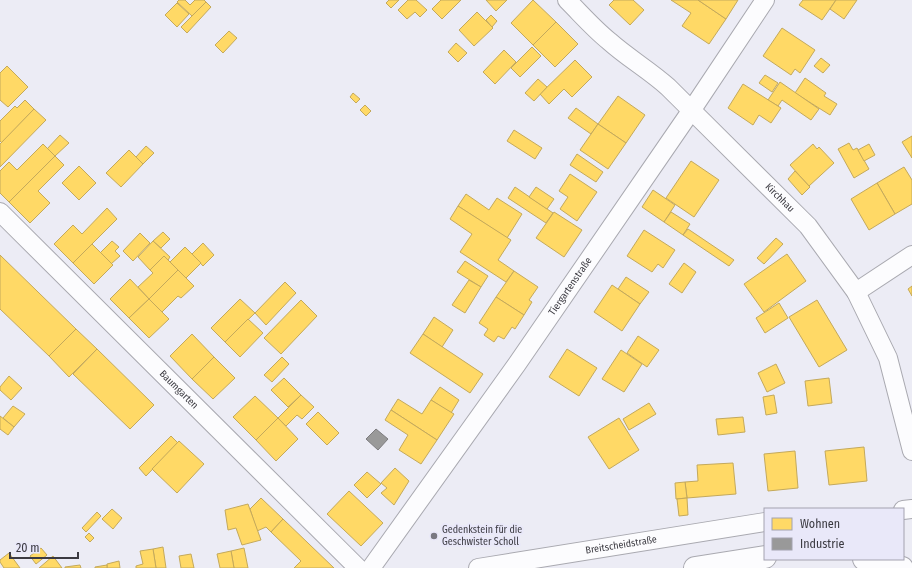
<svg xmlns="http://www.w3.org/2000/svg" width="912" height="568" font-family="'Fira Sans Condensed',sans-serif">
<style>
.homes{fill:#ffd966;stroke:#c4a95b}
.industry{fill:#999;stroke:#7d7c7f}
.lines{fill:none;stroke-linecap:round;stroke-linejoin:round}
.minor-casing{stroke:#a9a9b0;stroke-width:20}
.tertiary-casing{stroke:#a9a9b0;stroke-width:24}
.minor{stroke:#fcfcfe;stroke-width:18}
.tertiary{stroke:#fcfcfe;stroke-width:22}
.poi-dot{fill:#797880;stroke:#e9e8f9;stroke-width:1.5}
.labels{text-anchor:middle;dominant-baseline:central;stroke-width:4;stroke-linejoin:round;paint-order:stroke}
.street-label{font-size:10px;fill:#3b3a41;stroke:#e9e8f9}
.poi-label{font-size:10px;fill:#3b3a41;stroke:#e9e8f9;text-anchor:start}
</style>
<rect width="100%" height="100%" fill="#ececf5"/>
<g class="homes">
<polygon points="179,0 185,0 190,5 195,0 204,0 206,2 192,16 177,2"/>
<polygon points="389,0 399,0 391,8 386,3"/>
<polygon points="408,0 416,0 427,10 420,17 415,12 407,19 398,10"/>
<polygon points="441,0 461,0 442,19 432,9"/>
<polygon points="486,0 507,0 496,11"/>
<polygon points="533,0 556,22 533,45 511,23"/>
<polygon points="614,0 633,0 644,10 630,25 609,5"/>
<polygon points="671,0 698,0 726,19 709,44 682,26 691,13"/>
<polygon points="698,0 738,0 726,19"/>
<polygon points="803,0 836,0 822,20 799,5"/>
<polygon points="836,0 857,0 844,19 830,9"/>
<polygon points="206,2 211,7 187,33 181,27"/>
<polygon points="177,3 189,14 177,27 165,15"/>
<polygon points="477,12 493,28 474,46 459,30"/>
<polygon points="491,15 497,21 492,27 486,20"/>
<polygon points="556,22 578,44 555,67 533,45"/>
<polygon points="782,28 815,50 800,73 795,69 791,75 763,56"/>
<polygon points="229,31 237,38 223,53 215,45"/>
<polygon points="456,43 467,53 458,62 448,52"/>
<polygon points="532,47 541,56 520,77 511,68"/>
<polygon points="504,50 516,62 495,84 483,72"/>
<polygon points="821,58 830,65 823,73 814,66"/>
<polygon points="575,60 592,77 572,97 564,89 549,104 540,94"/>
<polygon points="7,66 28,87 8,107 0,100 0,73"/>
<polygon points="765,75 778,83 772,92 759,83"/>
<polygon points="805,78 826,93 824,96 837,104 830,115 795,93"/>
<polygon points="538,79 547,87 534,101 525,93"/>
<polygon points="780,82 819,109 811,120 782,100 778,106 768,100"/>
<polygon points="743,84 781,108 771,123 759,115 753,125 728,108"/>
<polygon points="353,93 360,99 356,103 350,97"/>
<polygon points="618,96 645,115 626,143 598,124"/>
<polygon points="25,100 34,109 2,143 0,141 0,121 15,106 17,108"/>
<polygon points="365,105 371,111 366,116 360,110"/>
<polygon points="576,108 598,124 591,134 568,118"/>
<polygon points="34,109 46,120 0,167 0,144"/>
<polygon points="598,124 626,143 608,169 580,150"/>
<polygon points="514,130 542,148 535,159 507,141"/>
<polygon points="60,135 69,143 55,156 47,149"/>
<polygon points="912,136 912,158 902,142"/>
<polygon points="849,143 853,150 857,148 869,169 854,178 838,149"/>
<polygon points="43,144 55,156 9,202 0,193 0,171 9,162 17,170"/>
<polygon points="813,144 817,149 819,147 834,163 809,186 790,165"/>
<polygon points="869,144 875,155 864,161 858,150"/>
<polygon points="146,146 154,153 143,164 136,157"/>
<polygon points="129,150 143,164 121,187 106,173"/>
<polygon points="577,154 603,172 596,182 570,165"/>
<polygon points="55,156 64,165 38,191 50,203 30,223 9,202"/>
<polygon points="691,161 719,180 694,217 666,198"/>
<polygon points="79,166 96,183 79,200 62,183"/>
<polygon points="904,167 912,180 912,204 895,214 877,183"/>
<polygon points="795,171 810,187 802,195 788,179"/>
<polygon points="570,174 597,192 577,221 560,209 568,197 559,191"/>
<polygon points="877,183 895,214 869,230 851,199"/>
<polygon points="515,187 553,213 546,223 508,198"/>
<polygon points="536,187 554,199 547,209 529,197"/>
<polygon points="653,190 675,205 664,222 642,207"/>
<polygon points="466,194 489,210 497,198 522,214 507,238 458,206"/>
<polygon points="458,206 511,240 498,260 514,271 506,282 460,252 472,234 450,219"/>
<polygon points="107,208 117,219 73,263 54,244 73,225 82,234"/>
<polygon points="554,212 582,230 564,257 536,238"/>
<polygon points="671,212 690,224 683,235 664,222"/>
<polygon points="688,229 734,260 729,266 683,235"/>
<polygon points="644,230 675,250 663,268 658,264 652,272 627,256"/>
<polygon points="163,232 170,239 161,248 153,241"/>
<polygon points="140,233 150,243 133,261 123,251"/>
<polygon points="776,238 783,244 764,264 757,258"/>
<polygon points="112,241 119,247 115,251 120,256 111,264 100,253"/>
<polygon points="153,241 170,257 168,260 164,256 150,270 138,257"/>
<polygon points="203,243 214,255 203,266 192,254"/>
<polygon points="92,244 113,265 94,284 73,263"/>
<polygon points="185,247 201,263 186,278 170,262"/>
<polygon points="787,254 806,281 764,312 744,284"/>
<polygon points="0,255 76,329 49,356 0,309"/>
<polygon points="164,256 178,270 149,299 138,287 153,273 150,270"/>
<polygon points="465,261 488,276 481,287 457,272"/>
<polygon points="684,263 696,272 682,293 669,284"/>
<polygon points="178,270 194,286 181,298 178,296 162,312 149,299"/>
<polygon points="514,271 538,287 529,300 532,302 524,315 496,297"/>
<polygon points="626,277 649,292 640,304 618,289"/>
<polygon points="130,279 149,299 129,318 110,299"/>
<polygon points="469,280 481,287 465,313 452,305"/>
<polygon points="285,282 296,293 266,325 255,313"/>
<polygon points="612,285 640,304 622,331 594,312"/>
<polygon points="912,286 912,296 908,289"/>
<polygon points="496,297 524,315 515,329 512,327 504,339 498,336 494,342 484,335 488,329 479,323"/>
<polygon points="149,299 169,319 149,338 129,318"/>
<polygon points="240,299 255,313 225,342 211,328"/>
<polygon points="301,300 317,316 281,354 264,338"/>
<polygon points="817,300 847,350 819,367 789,317"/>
<polygon points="779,303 788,318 765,333 756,318"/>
<polygon points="434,317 453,330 442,347 423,334"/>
<polygon points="248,319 263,333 240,357 225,342"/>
<polygon points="76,329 97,349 69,377 49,356"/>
<polygon points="192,334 214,357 192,379 170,356"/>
<polygon points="423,334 483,374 470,393 410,353"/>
<polygon points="638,336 659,350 647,367 627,353"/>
<polygon points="97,349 154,405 130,429 73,374"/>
<polygon points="567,349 597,368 579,396 549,377"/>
<polygon points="621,350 642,364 624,392 602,379"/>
<polygon points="214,357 235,378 213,399 192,379"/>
<polygon points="282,357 289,364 272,382 264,375"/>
<polygon points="776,364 785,383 767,392 758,373"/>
<polygon points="9,376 22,388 11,400 0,390 0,387"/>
<polygon points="284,378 301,395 288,407 271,390"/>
<polygon points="829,378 832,403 808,406 805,381"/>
<polygon points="440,387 459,400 451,413 431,400"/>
<polygon points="301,395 314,407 302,419 297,415 286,426 278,418"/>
<polygon points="774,395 777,413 766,415 763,397"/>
<polygon points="255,396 278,418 256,440 233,417"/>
<polygon points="398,399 422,414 431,400 454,414 437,440 391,410"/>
<polygon points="649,403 656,414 629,430 623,419"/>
<polygon points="13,406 25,414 14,427 3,418"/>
<polygon points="391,410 437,440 421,464 399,450 408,435 385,420"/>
<polygon points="318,412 339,433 327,445 306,424"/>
<polygon points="0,416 14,427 8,435 0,429"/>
<polygon points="743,417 745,432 718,435 716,419"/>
<polygon points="278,418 298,439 276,461 256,440"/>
<polygon points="619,418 639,450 609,469 588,437"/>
<polygon points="171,436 178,443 146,476 139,468"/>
<polygon points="179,441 204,464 177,493 152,469"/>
<polygon points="864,447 867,481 829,485 825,451"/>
<polygon points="795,451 798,488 768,491 764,454"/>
<polygon points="733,463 736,494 687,498 685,482 698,481 697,465"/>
<polygon points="395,468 409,481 394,505 381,493 387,488 381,483"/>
<polygon points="367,472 381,484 367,498 354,485"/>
<polygon points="685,482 687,498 676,499 675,483"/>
<polygon points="349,491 383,523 361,546 327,514"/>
<polygon points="261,498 283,519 271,532 266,527 257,531 250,509"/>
<polygon points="687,498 688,515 679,516 677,499"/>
<polygon points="248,504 261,540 242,545 236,528 228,530 225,510"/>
<polygon points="112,509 122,518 113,529 102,519"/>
<polygon points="97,512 101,516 86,532 82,528"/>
<polygon points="283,519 334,568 294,568 301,561 271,532"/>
<polygon points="89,533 94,538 90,542 85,537"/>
<polygon points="163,547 166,568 156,568 153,549"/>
<polygon points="41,548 47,555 36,564 30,556"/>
<polygon points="244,548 248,568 234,568 231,551"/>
<polygon points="153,549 156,568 136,568 136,566 143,564 140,551"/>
<polygon points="231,551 234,568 220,568 217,554"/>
<polygon points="9,553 20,568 4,568 0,562 0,560"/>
<polygon points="191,554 194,568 181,568 179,556"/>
<polygon points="53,556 62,568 39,568"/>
<polygon points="119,561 120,568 107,568 107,564"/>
<polygon points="80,565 81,568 65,568 65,567"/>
<polygon points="107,565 107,568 95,568 95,567"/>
</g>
<polygon class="industry" points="376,429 388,439 378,450 366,439"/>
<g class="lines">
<g class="minor-casing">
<g id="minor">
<path id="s1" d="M 567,0 C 581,14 594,29 609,41 C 628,58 649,70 668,87 L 808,226 L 856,292 L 888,358 L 912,451"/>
<path id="s2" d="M 0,212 L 358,568"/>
<polyline points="856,292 912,255"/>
<polyline points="903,510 912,509"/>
<path id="s3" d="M 371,568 L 517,364 L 691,111 L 765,0"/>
<path id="s4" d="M 478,568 L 765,522"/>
</g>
</g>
<g class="tertiary-casing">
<g id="tertiary">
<polyline points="864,559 902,568"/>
<polyline points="695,568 765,557"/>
</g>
</g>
<use href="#minor" class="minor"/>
<use href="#tertiary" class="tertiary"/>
</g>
<circle class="poi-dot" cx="434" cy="536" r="4"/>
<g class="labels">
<g class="street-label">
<text stroke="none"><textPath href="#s1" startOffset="291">Kirchhau</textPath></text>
<text stroke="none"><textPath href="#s3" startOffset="345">Tiergartenstraße</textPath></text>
<text stroke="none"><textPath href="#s2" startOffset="252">Baumgarten</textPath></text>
<text stroke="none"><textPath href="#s4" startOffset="145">Breitscheidstraße</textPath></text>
</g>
<g class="poi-label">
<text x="442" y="530">Gedenkstein für die<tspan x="442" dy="12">Geschwister Scholl</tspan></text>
</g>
</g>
<rect x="764" y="508" width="140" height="52" fill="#e9e8f9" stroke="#a3a2af"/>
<rect x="772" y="518" width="20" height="12" fill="#ffd966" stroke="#a3a2af"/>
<text x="800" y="528" font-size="12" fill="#3b3a41">Wohnen</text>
<rect x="772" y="538" width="20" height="12" fill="#999999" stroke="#a3a2af"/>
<text x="800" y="548" font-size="12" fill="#3b3a41">Industrie</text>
<path d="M10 552v6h68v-6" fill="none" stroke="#3b3a41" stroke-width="2"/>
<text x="16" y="552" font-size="12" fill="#3b3a41" stroke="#e9e8f9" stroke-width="3" paint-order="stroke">20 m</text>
</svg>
